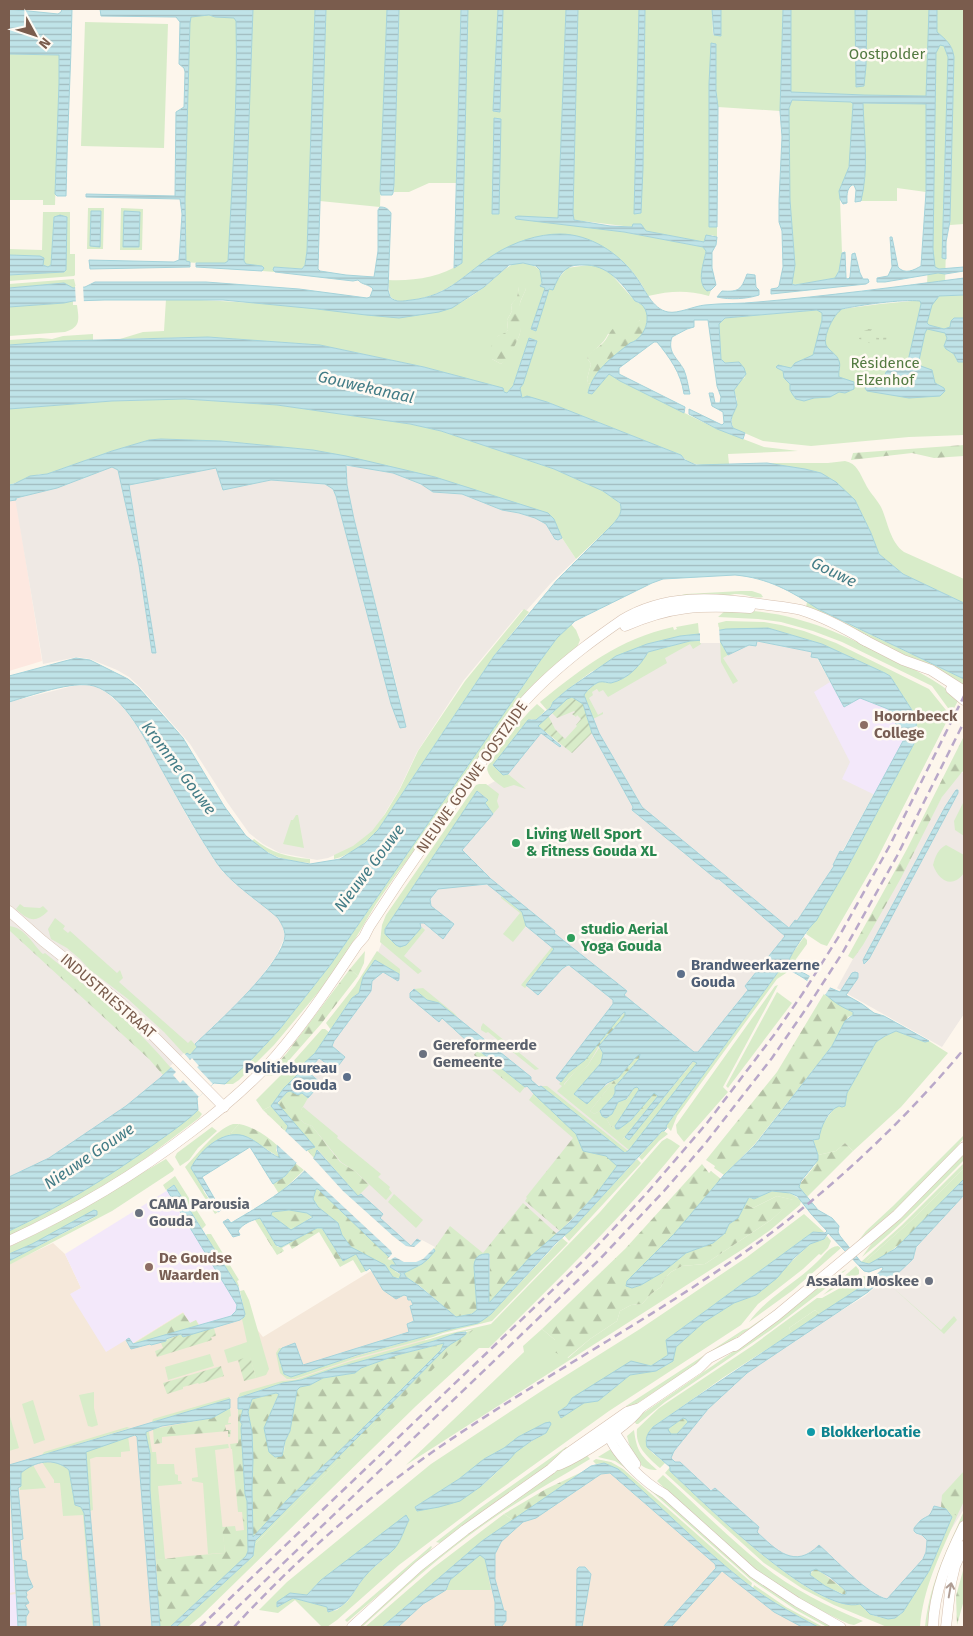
<svg xmlns="http://www.w3.org/2000/svg" width="973" height="1636" font-family="'Fira Sans',sans-serif">
<style>
.residential{fill:#f5e8da}
.commercial{fill:#fde8e0}
.industrial{fill:#efe9e4}
.education{fill:#f3e8fa}
.green{fill:#d8ecc9;fill-rule:evenodd}
.forest{fill:url(#forest-firs)}
.wetland{fill:url(#wetland-marsh)}
.garden{fill:url(#garden-furrows)}
.water{fill:url(#water-rules);stroke:#a5d3da;fill-rule:evenodd}
.pier{fill:#fdf6ec}
.lines{fill:none;stroke-linecap:round;stroke-linejoin:round}
.tertiary-casing{stroke:#d1beb0;stroke-width:10}
.secondary-casing{stroke:#d6c0b0;stroke-width:11}
.tertiary{stroke:#fff;stroke-width:9}
.secondary{stroke:#fff;stroke-width:10}
.rail{stroke:#b9a8c9;stroke-width:2.5;stroke-dasharray:8 5;stroke-linecap:butt}
.oneway{stroke:#af9d94}
.education-dot{fill:#8d6e63;stroke:#fffaf3;stroke-width:2}
.leisure-dot{fill:#2e9e5b;stroke:#fffaf3;stroke-width:2}
.service-dot{fill:#5c6f8a;stroke:#fffaf3;stroke-width:2}
.worship-dot{fill:#6b7280;stroke:#fffaf3;stroke-width:2}
.culture-dot{fill:#0f9aa8;stroke:#fffaf3;stroke-width:2}
.labels{text-anchor:middle;dominant-baseline:central;stroke-width:5;stroke-linejoin:round;paint-order:stroke}
.park-label{font-size:15px;fill:#537a41;stroke:#fffaf3}
.education-label{font-size:15px;font-weight:bold;fill:#785e54;stroke:#fffaf3;text-anchor:start}
.street-label{font-size:15px;fill:#7a5c4d;stroke:#fffaf3}
.leisure-label{font-size:15px;font-weight:bold;fill:#27864d;stroke:#fffaf3;text-anchor:start}
.service-label{font-size:15px;font-weight:bold;fill:#4e5e75;stroke:#fffaf3;text-anchor:start}
.worship-label{font-size:15px;font-weight:bold;fill:#5b616d;stroke:#fffaf3;text-anchor:start}
.culture-label{font-size:15px;font-weight:bold;fill:#0d838f;stroke:#fffaf3;text-anchor:start}
.water-label{font-size:16px;font-style:italic;fill:#437c86;stroke:#fffaf3}
</style>
<defs>
<pattern id="forest-firs" width="22" height="20" patternUnits="userSpaceOnUse" patternTransform="scale(1.25)"><rect width="22" height="20" fill="#d8ecc9"/><path d="M5 1l3.5 6h-7zM16 11l3.5 6h-7z" fill="#b4c2a5"/></pattern>
<pattern id="wetland-marsh" width="20" height="14" patternUnits="userSpaceOnUse" patternTransform="scale(1.25)"><rect width="20" height="14" fill="#d8ecc9"/><path d="M1 5h8M5 5V1M11 12h8M15 12V8" fill="none" stroke="#b4c2a5"/></pattern>
<pattern id="garden-furrows" width="10" height="10" patternUnits="userSpaceOnUse" patternTransform="scale(1.25)"><rect width="10" height="10" fill="#d8ecc9"/><path d="M-1 1l2-2M0 10L10 0M9 11l2-2" fill="none" stroke="#b4c2a5"/></pattern>
<pattern id="water-rules" width="6" height="5" patternUnits="userSpaceOnUse" patternTransform="scale(1.25)"><rect width="6" height="5" fill="#bfe3e8"/><path d="M0 2.5h6" fill="none" stroke="#a0bbbe"/></pattern>
</defs>
<rect width="100%" height="100%" fill="#fdf6ec"/>
<g class="residential">
<polygon points="53,1243 65,1254 81,1288 71,1294 130,1337 133,1343 183,1312 196,1320 238,1305 263,1337 379,1266 409,1290 427,1345 246,1399 252,1555 174,1627 9,1627 9,1264"/>
<polygon points="599,1469 612,1470 752,1592 811,1627 389,1627 486,1545"/>
</g>
<polygon class="commercial" points="16,500 42,661 9,671 9,501"/>
<g class="industrial">
<polygon points="346,465 393,473 421,484 433,492 462,494 502,510 519,513 535,518 546,524 555,539 558,540 562,538 576,559 551,583 526,611 522,610 464,680 417,752 399,790 376,828 353,847 328,858 317,860 280,853 263,844 249,833 227,802 190,744 140,687 129,677 117,670 90,659 77,657 43,664 15,498 57,488 112,467 118,470 139,565 152,652 155,652 129,485 216,468 223,490 271,480 325,484 333,489 336,496 391,704 403,714 396,683 354,519 347,485"/>
<polygon points="720,639 728,655 757,641 812,652 817,658 844,707 906,741 903,741 842,852 841,851 834,866 797,921 789,928 642,807 599,733 584,695 628,675 641,663 690,641"/>
<polygon points="85,685 94,686 106,692 123,707 140,730 188,818 213,858 223,872 278,918 282,924 285,936 277,955 258,981 231,1011 160,1078 126,1106 49,1158 9,1177 9,702 73,686"/>
<polygon points="572,697 633,807 632,810 716,879 719,879 786,936 745,986 749,990 698,1064 569,1223 477,1310 266,1111 330,1033 375,960 385,934 477,791 508,774 541,732 560,747 548,716 567,698"/>
<polygon points="964,772 964,1014 942,1047 837,988 954,775"/>
<polygon points="964,1193 964,1509 898,1614 793,1563 754,1541 663,1455 742,1371 865,1296 887,1277 895,1276 913,1259 916,1248"/>
</g>
<g class="education">
<polygon points="830,682 844,707 860,698 888,709 906,741 903,741 875,795 842,779 850,762 814,692"/>
<polygon points="168,1190 200,1243 209,1238 238,1305 237,1311 232,1316 200,1326 196,1320 190,1323 183,1312 133,1343 129,1338 106,1352 70,1294 81,1288 65,1254"/>
<polygon points="9,1504 15,1592 9,1593"/>
<polygon points="16,1594 18,1627 9,1627 9,1595"/>
</g>
<g class="green">
<polygon points="244,9 235,265 182,262 190,12"/>
<polygon points="253,9 315,9 307,251 305,265 302,269 275,267 273,270 275,272 262,271 263,270 246,264 244,261"/>
<polygon points="326,9 387,9 380,207 320,201"/>
<polygon points="399,9 461,9 456,183 429,183 409,192 394,192"/>
<path d="M 464,9 L 498,9 L 493,111 L 500,112 L 503,9 L 566,9 L 558,218 L 515,217 L 516,218 L 624,232 L 703,247 L 706,250 L 701,278 L 707,291 L 711,290 L 709,296 C 686,290 671,291 648,296 C 637,273 619,254 595,243 C 571,232 546,232 521,242 C 512,245 502,250 494,255 C 465,274 447,296 411,300 C 403,301 396,303 390,296 L 388,280 C 414,281 439,278 462,263 Z"/>
<polygon points="578,9 639,9 634,214 643,168 645,9 712,9 713,35 721,35 721,9 783,9 780,111 718,107 711,44 709,84 709,227 717,227 717,237 712,235 704,242 645,231 641,224 632,227 574,220 573,213"/>
<polygon points="790,9 932,9 931,42 950,47 951,58 945,285 927,287 933,99 789,99"/>
<path d="M 937,9 L 964,9 L 964,224 L 950,225 L 954,57 C 952,44 946,40 936,32 Z"/>
<polygon points="85,22 168,24 164,148 81,146"/>
<polygon points="9,54 59,55 59,83 55,205 43,205 43,200 10,200 9,249 42,250 43,212 70,212 70,254 75,254 75,275 74,276 9,281 9,275 64,272 67,217 60,215 54,217 51,265 48,267 43,265 40,256 9,255"/>
<polygon points="792,100 851,102 854,104 851,158 840,199 842,253 839,271 835,278 795,285 792,284 792,282 795,265 790,200 789,108"/>
<polygon points="863,103 926,104 926,192 897,188 897,201 861,201 865,176"/>
<polygon points="88,208 104,208 103,249 87,249"/>
<polygon points="121,208 143,209 142,250 120,250"/>
<path d="M 516,263 C 531,262 549,269 540,286 L 550,289 L 567,268 L 588,265 L 598,266 L 611,274 L 635,301 L 646,307 L 647,314 L 647,320 L 640,320 L 632,327 L 608,334 C 603,345 594,349 587,358 L 591,364 L 587,379 L 588,383 L 592,384 L 589,388 L 592,394 L 609,374 L 620,381 L 717,429 L 738,437 L 764,447 L 798,451 L 728,454 L 729,464 C 713,465 692,469 681,455 L 547,402 L 521,398 L 520,388 L 523,383 L 537,341 L 529,338 L 513,386 L 507,393 L 504,392 L 502,388 L 424,367 L 320,345 L 208,337 L 120,339 L 143,332 L 164,331 L 166,299 C 214,300 262,303 311,308 C 353,312 398,322 440,311 C 456,307 476,294 489,283 C 498,275 505,267 516,263 ZM 519,287 L 526,289 C 522,298 517,307 518,317 C 519,323 521,326 520,333 C 517,344 508,355 501,364 L 492,359 L 498,336 L 505,334 L 508,330 L 507,320 L 512,311 L 511,305 L 517,298 Z"/>
<polygon points="74,279 76,288 73,288 63,283 9,288 9,284"/>
<polygon points="964,295 964,435 909,437 811,446 763,441 733,428 732,424 732,412 735,409 737,400 734,390 739,382 745,377 739,362 724,363 721,359 719,324 725,318 817,310 842,309 880,304 912,301 939,296"/>
<path d="M 73,301 L 73,305 L 77,305 C 79,320 81,327 65,332 L 9,336 L 9,307 L 64,303 Z"/>
<polygon points="93,334 93,340 9,345 9,340 40,338 52,339 63,336"/>
<polygon points="185,399 277,405 410,424 441,431 554,469 603,491 617,500 622,508 620,516 613,524 576,559 562,538 554,519 435,477 313,450 221,441 161,439 149,440 112,451 47,474 40,474 9,485 9,409 112,401"/>
<path d="M 845,461 C 857,463 860,474 865,483 C 869,492 876,498 881,507 C 888,522 890,542 904,552 L 964,579 L 964,603 L 903,574 L 879,554 L 871,533 L 855,500 L 821,473 L 805,469 L 767,463 L 828,463 Z"/>
<path d="M 741,591 L 752,591 L 761,594 L 763,597 C 753,600 740,590 728,596 L 658,600 L 686,594 Z"/>
<polygon points="807,602 840,620 964,679 964,688 927,666 806,607"/>
<path d="M 524,609 L 529,612 L 494,656 L 378,830 C 366,843 351,855 334,859 L 334,855 L 353,846 L 372,831 L 385,814 L 400,789 L 418,751 L 465,681 Z"/>
<path d="M 726,610 C 787,609 833,629 886,656 C 912,668 937,680 959,699 L 952,712 L 948,708 L 932,686 L 842,642 L 813,631 L 781,622 L 758,619 L 718,617 Z"/>
<polygon points="726,621 764,622 781,625 804,631 836,643 929,689 950,715 876,861 827,946 821,944 806,934 846,870 916,740 919,732 916,727 917,718 890,676 885,673 822,644 768,628 719,630 718,623"/>
<path d="M 698,623 L 699,634 L 680,636 L 647,644 L 591,672 L 567,690 L 553,702 L 551,707 L 547,710 L 540,702 C 582,668 619,639 673,627 L 674,630 L 677,629 L 676,627 Z"/>
<polygon points="571,624 576,630 580,640 576,650 544,676 426,837 398,872 376,904 345,956 321,989 274,1045 239,1080 233,1084 225,1084 279,1030 331,964 540,661 557,638"/>
<polygon points="720,639 728,655 723,658 738,681 733,684 721,662"/>
<path d="M 700,640 L 701,644 L 693,649 L 690,644 L 665,658 L 667,663 L 608,697 L 603,690 L 599,692 L 597,689 L 592,692 L 593,695 L 589,698 L 598,715 L 603,712 L 603,714 L 593,719 L 584,695 C 587,690 594,684 599,682 C 603,681 608,683 611,683 C 627,679 640,666 648,652 L 690,641 Z"/>
<path d="M 537,704 L 545,711 L 536,720 L 531,719 L 493,765 L 503,775 L 508,774 L 526,789 L 514,785 L 504,788 C 497,783 487,777 487,767 C 503,745 517,722 537,704 Z"/>
<polygon points="479,784 486,784 499,794 497,801 499,807 493,814 485,803 488,800 478,791 385,929 385,934 396,945 406,945 421,928 422,927 425,930 404,956 422,971 418,974 380,942 382,925 386,915 476,785"/>
<polygon points="964,801 964,836 955,830 954,821"/>
<polygon points="296,815 298,815 304,848 283,844 291,820 293,820"/>
<path d="M 254,839 C 271,853 288,857 310,859 L 310,863 C 284,860 274,858 254,843 L 252,841 Z"/>
<path d="M 946,845 L 964,855 L 964,873 C 952,889 939,881 933,865 C 935,857 938,849 946,845 Z"/>
<polygon points="501,896 522,912 526,926 513,942 503,934 520,913 501,898"/>
<path d="M 20,904 L 24,907 L 40,908 L 43,906 L 48,911 C 35,924 28,920 16,909 Z"/>
<polygon points="55,918 65,926 63,929 68,933 70,931 117,973 120,970 123,978 119,982 188,1043 191,1040 197,1047 190,1055 185,1055 164,1032 128,999 89,969 80,959 67,948 51,939 48,929"/>
<polygon points="804,937 807,940 807,944 791,966 788,964 787,961"/>
<polygon points="552,947 554,949 526,984 527,986 525,988 521,985"/>
<polygon points="365,951 364,963 358,976 350,969"/>
<polygon points="377,951 400,969 400,976 399,974 375,960 359,993 352,998 331,1030 326,1023 355,986"/>
<polygon points="781,968 785,968 788,970 786,973 777,979 677,1116 671,1131 666,1126"/>
<polygon points="778,985 723,1087 728,1092 684,1142 677,1133 676,1125 775,986"/>
<polygon points="423,988 455,1014 458,1018 439,1003 427,1000 414,989"/>
<polygon points="777,992 792,1003 728,1088 726,1086"/>
<polygon points="483,1023 539,1069 535,1070 488,1032 486,1033 481,1030 481,1027"/>
<polygon points="322,1029 325,1029 330,1033 315,1054 301,1066 297,1075 284,1088 271,1106 263,1110 256,1100 282,1074"/>
<polygon points="896,1031 925,1042 929,1041 948,1053 901,1107 853,1151 845,1143 836,1151 818,1155 813,1140 819,1139 820,1128 835,1107 845,1106 847,1093 876,1042 885,1036"/>
<polygon points="599,1048 603,1053 601,1063 574,1094 587,1104 596,1093 616,1078 590,1111 594,1114 600,1111 600,1113 606,1118 611,1127 615,1126 616,1129 619,1129 631,1120 622,1140 625,1137 629,1139 694,1061 698,1064 629,1150 557,1091 562,1086 559,1084 568,1073 585,1060 564,1084 564,1090 588,1065"/>
<polygon points="541,1086 547,1086 628,1151 624,1153"/>
<polygon points="303,1107 338,1136 337,1138 381,1174 378,1177 390,1187 389,1189 392,1193 386,1200 356,1172 341,1162 312,1126 304,1123 301,1120 301,1110"/>
<path d="M 198,1110 L 202,1114 L 199,1118 L 138,1164 L 104,1187 L 9,1238 L 9,1231 C 63,1206 108,1177 155,1142 C 169,1132 186,1122 198,1110 Z"/>
<path d="M 233,1124 L 239,1124 L 229,1135 L 223,1137 L 213,1143 L 194,1163 L 204,1192 L 218,1212 L 215,1214 L 185,1167 C 198,1154 215,1130 233,1124 Z"/>
<polygon points="212,1127 217,1131 198,1148 189,1160 180,1166 175,1157 177,1153"/>
<polygon points="662,1131 664,1131 668,1134 659,1141 642,1160 639,1157"/>
<polygon points="964,1135 964,1138 947,1159 903,1203 769,1316 627,1410 626,1406 743,1330 749,1328 785,1303 859,1240 866,1231 893,1206"/>
<path d="M 667,1138 L 671,1140 L 680,1146 C 622,1218 555,1282 489,1348 L 479,1348 L 416,1406 L 200,1617 L 188,1627 L 176,1627 L 253,1556 L 255,1544 L 472,1330 L 457,1333 L 434,1341 L 333,1369 L 301,1380 L 283,1383 L 238,1398 L 240,1393 L 282,1381 L 295,1380 L 351,1361 L 430,1339 L 443,1335 L 491,1324 L 600,1212 L 662,1141 Z"/>
<path d="M 964,1153 L 964,1160 C 931,1193 899,1228 862,1257 L 872,1243 L 907,1211 Z"/>
<polygon points="166,1159 174,1169 173,1171 112,1211 9,1265 9,1261 97,1216 9,1254 9,1247 50,1227"/>
<polygon points="637,1159 641,1163 569,1241 564,1235 573,1228"/>
<polygon points="964,1163 964,1168 914,1218 869,1258 864,1264 861,1262 902,1225"/>
<polygon points="175,1176 206,1225 202,1229 174,1185 166,1190 163,1185"/>
<path d="M 772,1191 C 783,1191 793,1192 801,1201 L 800,1205 L 769,1231 L 743,1249 L 406,1465 L 524,1352 L 523,1346 L 542,1329 L 555,1340 L 568,1358 L 590,1339 L 617,1321 L 620,1311 L 631,1305 L 642,1304 L 651,1294 L 661,1287 L 665,1278 L 671,1272 L 682,1266 L 705,1264 L 771,1220 L 793,1200 L 777,1196 L 753,1208 L 745,1204 L 749,1197 L 752,1199 Z"/>
<polygon points="394,1194 423,1220 416,1228 388,1202"/>
<path d="M 804,1214 L 824,1232 L 813,1232 L 666,1340 L 668,1355 L 651,1366 L 572,1398 L 567,1406 L 558,1412 L 561,1417 L 584,1403 L 598,1401 L 630,1375 L 656,1371 L 676,1347 L 704,1322 L 734,1303 L 756,1295 L 810,1244 L 824,1239 L 827,1236 L 831,1241 L 828,1248 L 821,1255 L 819,1254 L 803,1269 L 758,1304 L 741,1325 L 609,1411 L 481,1503 L 399,1565 L 337,1620 L 327,1627 L 322,1627 L 295,1600 L 278,1613 L 259,1610 L 287,1582 L 431,1464 L 546,1388 L 640,1329 L 747,1257 ZM 545,1423 L 546,1433 C 536,1439 525,1444 516,1451 C 512,1455 510,1460 506,1463 C 486,1483 470,1499 442,1506 C 434,1508 424,1510 415,1507 L 459,1479 L 484,1459 L 504,1448 L 518,1437 ZM 406,1516 L 409,1520 L 404,1529 L 402,1536 L 385,1558 L 367,1573 L 348,1601 L 337,1610 L 328,1612 L 327,1607 L 293,1598 L 278,1606 L 290,1593 L 307,1595 L 321,1580 Z"/>
<polygon points="207,1234 211,1234 239,1280 237,1281 239,1286 238,1287 208,1239 206,1235"/>
<polygon points="562,1238 568,1243 492,1321 443,1333 433,1337 356,1358 295,1379 287,1379 280,1373 276,1353 279,1348 282,1348 278,1354 284,1374 287,1376 451,1329 478,1323 491,1314"/>
<path d="M 838,1246 L 841,1248 L 793,1290 L 749,1322 C 766,1298 796,1283 817,1262 C 824,1256 829,1246 838,1246 Z"/>
<polygon points="856,1266 859,1270 859,1274 823,1295"/>
<polygon points="847,1269 826,1288 771,1330 665,1402 638,1424 636,1424 634,1420 636,1418 768,1328 829,1279"/>
<path d="M 865,1276 L 873,1278 L 866,1285 L 820,1314 L 815,1310 L 789,1328 L 792,1333 L 724,1377 L 653,1427 C 637,1445 652,1452 665,1463 L 660,1468 C 648,1457 635,1447 637,1429 L 659,1408 L 752,1346 L 817,1298 L 822,1298 L 858,1278 Z"/>
<polygon points="890,1285 941,1330 954,1316 957,1320 944,1334"/>
<polygon points="244,1290 249,1300 269,1369 266,1375 256,1378 250,1357 228,1363 224,1350 247,1342 242,1319 245,1314 240,1291"/>
<polygon points="210,1354 214,1366 168,1380 165,1367"/>
<polygon points="94,1392 94,1408 98,1425 92,1427 88,1426 79,1395"/>
<polygon points="229,1397 230,1399 152,1422 153,1419"/>
<polygon points="33,1400 45,1440 34,1444 22,1404"/>
<polygon points="9,1413 19,1448 9,1451"/>
<polygon points="127,1427 130,1428 42,1455 44,1452"/>
<path d="M 634,1430 C 637,1453 641,1455 657,1470 C 638,1471 631,1453 627,1436 Z"/>
<polygon points="146,1432 149,1432 152,1452 156,1452 157,1464 174,1464 175,1474 178,1475 178,1481 181,1481 182,1484 158,1486 165,1559 156,1560 150,1490 150,1454 146,1435"/>
<polygon points="128,1436 130,1451 121,1452 121,1457 96,1457 90,1459 93,1510 90,1511 86,1452"/>
<polygon points="228,1444 229,1448 215,1450 225,1553 208,1554 203,1483 192,1481 192,1478 198,1477 195,1448"/>
<path d="M 566,1447 L 568,1448 L 566,1452 C 524,1483 482,1512 440,1543 L 436,1542 L 480,1508 Z"/>
<polygon points="611,1449 625,1463 727,1554 834,1627 827,1627 796,1610 750,1579 624,1467 615,1461 598,1457"/>
<path d="M 585,1453 L 590,1459 C 559,1478 528,1495 498,1515 C 449,1548 405,1587 362,1627 L 359,1627 C 389,1600 418,1571 450,1546 C 494,1513 539,1481 585,1453 Z"/>
<polygon points="596,1459 611,1462 623,1469 752,1583 751,1587 719,1561 618,1469 604,1463 596,1464 593,1461"/>
<polygon points="42,1462 58,1463 69,1470 76,1506 81,1507 84,1512 94,1627 93,1627 92,1622 83,1515 63,1516 60,1483 54,1483 54,1480"/>
<polygon points="33,1465 46,1488 20,1490 20,1473"/>
<path d="M 670,1467 L 670,1471 C 702,1501 817,1617 860,1604 C 863,1606 866,1611 869,1613 C 879,1619 892,1620 901,1614 L 929,1571 L 950,1513 L 947,1509 L 957,1516 C 941,1553 923,1587 920,1627 L 887,1627 L 834,1605 L 803,1589 L 764,1563 L 665,1473 Z"/>
<path d="M 663,1475 C 695,1504 726,1535 760,1563 C 790,1588 827,1606 863,1621 L 854,1625 L 849,1624 C 820,1611 792,1596 766,1578 C 727,1550 692,1514 657,1481 Z"/>
<path d="M 964,1511 L 964,1524 L 929,1627 L 925,1627 C 930,1582 946,1552 964,1511 Z"/>
<polygon points="504,1514 513,1520 482,1541 382,1627 365,1627 433,1568"/>
<polygon points="431,1546 432,1547 429,1552 347,1622 345,1620"/>
<polygon points="480,1555 485,1559 491,1590 445,1590 448,1587 450,1580"/>
<polygon points="754,1585 786,1607 823,1627 818,1627 776,1604 753,1588"/>
</g>
<g class="forest">
<path d="M 522,286 L 526,289 C 524,294 521,299 520,303 C 518,312 521,319 521,327 C 521,337 509,358 501,364 L 492,359 L 489,354 C 491,348 492,341 497,337 C 501,333 504,335 508,330 L 507,320 L 512,311 L 511,305 L 517,297 L 519,287 Z"/>
<path d="M 640,320 L 647,320 L 645,330 L 641,336 L 593,380 L 592,384 L 588,383 L 587,379 L 591,364 L 587,358 C 591,350 597,349 603,343 C 608,338 609,331 616,326 L 628,328 Z"/>
<polygon points="964,445 964,456 934,458 912,453 851,460 853,453"/>
<polygon points="964,736 964,771 962,772 942,797 901,878 863,945 853,959 848,956 907,849"/>
<path d="M 9,926 C 25,927 34,946 43,954 L 45,953 C 90,989 134,1024 171,1068 L 163,1075 L 149,1059 L 10,931 Z"/>
<polygon points="350,969 358,976 321,1024 276,1075 266,1076 286,1054"/>
<polygon points="825,992 853,1013 853,1015 848,1017 832,1046 754,1145 724,1175 714,1168 715,1166 706,1160 777,1072"/>
<polygon points="625,1012 625,1016 599,1046 588,1065 564,1091 564,1085 609,1029"/>
<polygon points="467,1041 525,1087 520,1093 474,1055 476,1052 468,1045"/>
<polygon points="639,1054 639,1059 616,1086 615,1093 613,1097 600,1111 594,1114 590,1111 616,1078 618,1078"/>
<polygon points="637,1087 639,1089 638,1091 615,1126 611,1127 606,1118 612,1114 618,1102 627,1099 634,1088"/>
<polygon points="290,1090 297,1095 301,1093 308,1098 301,1110 301,1120 304,1123 312,1126 340,1162 356,1172 369,1185 358,1196 318,1150 314,1158 307,1150 314,1147 277,1105 287,1091"/>
<polygon points="654,1092 658,1097 622,1140 619,1139 628,1124"/>
<polygon points="534,1093 576,1134 583,1151 606,1156 618,1166 597,1193 560,1231 525,1201 527,1198 526,1197 573,1138 529,1100"/>
<polygon points="271,1106 288,1126 286,1132 263,1110"/>
<path d="M 239,1124 C 254,1127 265,1135 277,1145 L 276,1150 L 280,1158 L 248,1137 L 229,1135 Z"/>
<polygon points="845,1143 853,1151 807,1197 799,1187 800,1184 816,1164 818,1155 836,1151"/>
<polygon points="295,1163 304,1170 279,1194 273,1184 285,1176"/>
<polygon points="702,1164 709,1173 711,1171 721,1179 674,1234 627,1281 626,1284 632,1288 641,1285 663,1272 686,1253 713,1243 725,1233 729,1224 738,1218 745,1204 753,1208 777,1196 794,1200 771,1220 705,1264 682,1266 671,1272 665,1278 661,1287 651,1294 642,1304 631,1305 620,1311 617,1321 590,1339 567,1358 552,1351 555,1340 542,1329 625,1249"/>
<path d="M 964,1168 L 964,1179 C 948,1196 886,1267 864,1264 L 869,1258 L 914,1218 Z"/>
<polygon points="318,1188 389,1256 390,1256 396,1264 395,1266 395,1271 401,1275 399,1280 393,1277 387,1268 351,1247 342,1235 338,1223 318,1207 313,1199 316,1189"/>
<path d="M 523,1203 L 557,1234 L 531,1256 L 489,1304 L 490,1258 L 489,1255 L 485,1254 L 478,1257 L 474,1267 L 478,1306 C 476,1316 464,1315 456,1317 L 420,1286 L 406,1277 L 404,1273 L 406,1271 L 422,1264 L 434,1251 L 434,1249 L 450,1226 L 483,1253 Z"/>
<polygon points="290,1210 302,1211 313,1216 291,1231 271,1215 272,1212"/>
<polygon points="260,1218 276,1245 278,1247 284,1246 317,1227 322,1228 342,1260 356,1254 366,1271 361,1273 353,1260 340,1267 319,1232 292,1249 289,1244 282,1248 284,1251 277,1255 255,1220"/>
<polygon points="815,1310 820,1314 792,1333 789,1328"/>
<polygon points="183,1313 190,1323 196,1320 199,1326 133,1344"/>
<polygon points="473,1330 255,1544 255,1541 262,1534 448,1346 466,1334 466,1332"/>
<polygon points="445,1343 441,1350 353,1438 288,1499 253,1537 252,1487 253,1459 252,1432 248,1412 252,1399 276,1393 279,1394 272,1409 284,1452 285,1441 290,1431 297,1390 300,1387 310,1385 323,1378 355,1373 361,1368 397,1355"/>
<polygon points="230,1408 231,1416 229,1417 228,1423 231,1423 231,1424 225,1425 226,1430 231,1430 230,1437 228,1437 228,1431 162,1437 162,1443 154,1444 153,1429 207,1419"/>
<polygon points="243,1408 241,1428 245,1494 247,1501 248,1551 246,1556 170,1627 160,1627 156,1560 188,1556 225,1553 222,1527 235,1526 236,1531 244,1530 242,1512 238,1512 232,1449 231,1449 230,1444 238,1443 238,1409"/>
<polygon points="683,1418 686,1418 688,1422 677,1434 671,1434 668,1430 669,1428"/>
<polygon points="584,1471 513,1520 504,1514 546,1489"/>
<polygon points="964,1471 964,1501 957,1516 941,1507 942,1495"/>
<polygon points="964,1567 964,1600 957,1625 956,1596"/>
<polygon points="817,1569 846,1591 845,1595 825,1586 810,1575 813,1570"/>
</g>
<polygon class="wetland" points="884,328 888,333 887,339 883,344 872,344 859,339 861,332 869,329 872,329 869,334 879,338 879,342 883,340 884,333 878,329"/>
<g class="garden">
<polygon points="572,697 583,704 592,733 572,753 538,726 548,715 555,729 565,739 577,726 576,725 581,719 577,715 576,717 572,714 575,712 574,711 557,718 551,712 567,698"/>
<polygon points="214,1328 216,1336 211,1337 212,1340 157,1357 155,1351 163,1348 161,1343 166,1341 166,1340 182,1334 183,1337"/>
<polygon points="250,1356 256,1378 244,1381 238,1360"/>
<polygon points="221,1366 224,1376 199,1384 198,1383 183,1387 183,1389 167,1394 163,1383"/>
</g>
<g class="water">
<path d="M 9,9 L 58,14 L 61,12 L 62,9 L 72,9 C 71,71 67,133 66,196 L 57,196 L 55,194 L 59,83 L 59,55 L 9,54 Z"/>
<path d="M 100,9 L 253,9 L 244,261 L 246,264 L 262,266 L 264,268 L 262,271 L 196,267 L 196,263 L 225,263 L 228,261 C 232,181 238,101 236,21 L 234,18 L 215,17 L 209,15 L 191,17 L 190,23 L 185,199 L 186,261 L 190,262 L 190,267 L 90,269 L 89,260 L 174,262 L 179,260 L 182,214 L 180,199 L 86,197 L 86,194 L 175,196 L 176,112 L 184,107 L 185,72 L 184,68 L 179,64 L 180,22 L 176,17 L 101,16 Z"/>
<path d="M 315,9 L 326,9 L 318,269 L 320,271 L 346,275 L 374,277 L 378,251 L 378,210 L 380,207 C 386,207 388,209 391,213 L 388,290 L 390,297 C 396,303 403,301 411,300 C 450,296 465,273 495,254 C 514,242 538,234 560,234 C 590,234 619,253 636,277 C 645,289 652,309 668,312 C 678,314 694,306 705,305 C 722,303 740,304 758,302 C 827,296 896,287 964,278 L 964,295 L 939,296 L 932,305 L 927,323 L 929,325 L 944,329 L 950,327 L 951,321 L 954,318 L 964,318 L 964,362 L 958,362 L 954,354 L 946,349 L 944,346 L 947,338 L 945,333 L 927,329 L 925,333 L 918,365 L 932,370 L 935,383 L 944,388 L 945,391 L 940,396 L 909,398 L 867,391 L 865,388 L 867,386 L 877,388 L 881,386 L 886,372 L 891,367 L 894,359 L 903,363 L 908,361 L 921,304 L 920,301 C 902,299 860,305 842,309 C 834,314 823,335 826,345 C 829,351 837,354 839,361 C 841,366 838,371 839,377 L 854,382 L 854,389 L 845,393 L 839,392 L 830,397 L 814,398 L 804,401 L 796,399 L 793,395 L 790,390 L 790,384 L 784,378 L 783,371 L 777,368 L 776,367 L 778,365 L 791,368 L 795,363 L 813,355 L 822,320 L 822,313 L 817,310 L 725,318 L 719,324 L 721,359 L 725,363 L 739,362 L 744,368 L 746,374 L 734,390 L 737,405 C 734,414 728,419 733,428 L 745,433 L 743,439 L 717,429 L 689,414 L 689,409 L 722,425 L 724,423 L 723,412 L 712,406 L 709,393 L 713,393 L 715,403 L 720,403 L 721,397 L 717,386 L 708,320 L 694,320 L 694,327 L 687,329 L 672,337 C 667,353 677,357 684,370 C 687,377 688,386 690,394 L 684,394 C 681,373 670,358 657,342 L 654,342 L 619,368 L 619,374 L 685,407 L 684,413 L 620,381 L 609,374 L 592,394 L 588,393 C 593,370 613,357 630,343 C 648,338 655,307 635,301 C 622,283 607,264 583,265 C 578,265 572,265 568,268 C 560,272 556,283 553,290 L 549,289 L 536,331 L 531,329 L 545,288 L 540,286 L 542,283 L 540,270 L 536,266 L 523,263 L 509,265 L 484,287 L 452,308 L 439,312 L 399,318 L 366,315 L 317,309 L 223,300 L 104,300 L 73,301 L 64,303 L 9,307 L 9,288 L 64,283 L 73,288 L 85,287 L 95,282 L 206,282 L 299,289 L 367,298 L 370,297 L 373,289 C 369,284 362,285 358,280 L 353,281 L 275,272 L 273,270 L 274,267 L 302,269 L 305,265 L 307,251 Z"/>
<polygon points="387,9 399,9 394,185 393,193 392,195 381,195 380,191"/>
<polygon points="461,9 468,9 462,263 454,268"/>
<polygon points="498,9 503,9 500,112 493,111"/>
<path d="M 566,9 L 578,9 L 573,213 L 574,220 L 610,226 L 632,227 L 633,224 L 641,224 L 646,231 L 704,242 L 706,235 L 717,237 L 716,245 L 712,252 L 712,268 L 716,285 L 711,290 L 707,291 C 696,282 704,263 706,251 L 703,247 L 624,232 L 516,219 L 515,217 L 518,216 L 558,218 Z"/>
<polygon points="639,9 645,9 643,168 641,213 634,214"/>
<polygon points="712,9 721,9 721,36 714,35"/>
<path d="M 783,9 L 791,9 L 791,92 L 864,95 L 926,96 L 929,9 L 937,9 L 937,32 C 946,40 952,44 954,57 L 950,221 L 946,242 L 946,259 L 942,258 L 948,57 L 944,46 L 940,45 L 936,53 L 933,249 L 935,267 L 939,269 L 964,267 L 964,271 L 945,274 L 938,273 L 885,282 L 877,282 L 877,278 L 888,276 L 892,267 L 890,237 L 892,237 L 898,267 C 905,275 914,270 921,266 L 926,192 L 926,104 L 863,103 C 864,135 869,169 861,201 L 855,202 L 856,190 L 854,185 L 852,185 C 846,189 847,197 847,203 L 843,204 L 840,199 L 839,191 L 849,167 L 853,104 L 851,102 L 792,100 L 789,108 L 790,200 L 795,265 L 792,284 L 795,285 L 835,278 L 839,271 L 842,253 L 845,252 L 846,278 L 848,279 L 850,277 L 852,254 L 855,253 L 860,273 L 863,279 L 868,279 L 869,282 L 866,284 L 771,294 L 771,289 L 777,288 L 779,286 L 783,267 L 782,231 L 779,222 L 779,201 L 782,137 L 780,111 Z"/>
<polygon points="855,9 867,9 866,66 864,86 856,87"/>
<polygon points="711,43 716,44 716,91 718,107 717,227 709,227 709,84"/>
<polygon points="494,118 501,119 499,214 492,214"/>
<polygon points="91,211 101,211 100,247 90,246"/>
<polygon points="124,211 140,212 139,247 123,247"/>
<polygon points="60,215 67,217 66,270 64,272 9,275 9,255 40,256 44,258 43,265 48,267 51,265 54,217"/>
<path d="M 747,274 L 755,275 L 756,287 L 759,290 L 759,295 C 747,299 730,300 717,297 L 722,291 C 739,292 741,290 747,274 Z"/>
<path d="M 208,337 L 320,345 L 424,367 L 503,388 L 504,392 L 507,393 L 513,386 L 529,338 L 537,341 L 523,384 L 520,388 L 522,398 L 527,396 L 547,402 L 681,455 L 685,460 L 696,465 L 767,463 L 805,469 L 821,473 L 836,482 L 855,500 L 871,533 L 879,554 L 903,574 L 964,603 L 964,679 L 818,609 C 791,591 768,578 735,575 L 663,579 L 652,583 L 575,621 L 557,638 L 540,661 L 331,964 L 279,1030 L 250,1061 L 225,1084 L 214,1083 L 197,1098 L 198,1110 C 185,1123 168,1134 153,1145 C 107,1178 60,1207 9,1231 L 9,1177 L 49,1158 L 126,1106 L 160,1078 L 187,1053 L 190,1055 L 197,1047 L 195,1044 C 216,1024 283,964 285,936 C 285,929 281,923 278,918 C 260,902 239,889 223,871 C 216,863 210,852 204,843 C 189,819 176,795 162,770 C 147,743 126,696 94,686 C 73,680 30,696 9,702 L 9,676 L 76,658 L 90,660 L 128,679 L 139,688 L 183,738 L 224,806 L 246,836 L 268,853 L 278,858 L 310,864 L 340,859 L 365,843 L 378,830 L 494,656 L 557,580 L 613,524 C 619,517 623,512 620,503 L 603,491 L 554,469 L 441,431 L 410,424 L 277,405 L 185,399 L 112,401 L 9,409 L 9,345 L 62,341 Z"/>
<polygon points="161,439 221,441 313,450 346,456 435,477 548,513 554,519 562,538 558,540 555,539 546,524 535,518 519,513 502,510 462,494 433,492 421,484 393,473 346,465 347,485 354,519 406,727 400,728 391,704 336,496 333,489 325,484 271,480 223,490 216,468 129,485 156,653 152,653 139,565 118,470 112,467 57,488 16,498 16,500 9,501 9,485 14,484 30,476 47,474 112,451 149,440"/>
<path d="M 768,628 L 822,644 L 885,673 L 890,676 L 917,718 L 916,727 L 919,732 L 916,740 L 846,870 L 816,921 C 810,925 788,957 788,964 L 828,987 L 840,992 L 852,973 L 855,972 L 858,973 L 858,978 L 846,995 L 862,1004 L 874,1013 L 884,1016 L 929,1041 L 925,1042 L 896,1031 L 885,1036 L 876,1042 L 847,1093 L 845,1106 L 842,1107 L 839,1106 C 828,1110 820,1128 819,1139 L 813,1140 L 818,1155 L 818,1160 L 801,1181 L 799,1187 L 818,1210 L 832,1218 L 839,1226 L 838,1232 L 840,1236 L 861,1262 L 869,1264 L 895,1249 L 964,1179 L 964,1195 L 916,1247 L 913,1259 L 895,1276 L 884,1278 L 868,1292 L 747,1373 L 708,1409 L 674,1451 L 671,1458 L 675,1462 L 680,1462 L 711,1491 L 715,1488 L 759,1527 L 757,1532 C 776,1550 795,1570 819,1545 C 834,1558 869,1596 887,1599 L 923,1559 L 926,1552 L 927,1540 L 922,1535 L 916,1533 L 914,1531 L 914,1528 C 916,1526 918,1523 920,1521 C 929,1514 929,1519 934,1506 L 946,1509 L 952,1517 L 929,1571 L 903,1612 L 895,1618 L 888,1619 L 870,1614 L 860,1604 C 817,1616 702,1501 670,1471 L 670,1467 L 647,1447 C 645,1438 647,1434 653,1427 C 707,1389 763,1353 818,1315 C 840,1300 864,1287 883,1269 L 882,1267 L 869,1272 L 864,1271 L 828,1233 L 824,1239 L 810,1244 L 794,1258 L 777,1278 L 756,1295 L 734,1303 L 704,1322 L 676,1347 L 673,1361 L 656,1371 L 630,1375 L 598,1401 L 584,1403 L 561,1418 L 558,1412 L 567,1406 L 572,1398 L 631,1361 L 651,1366 L 668,1355 L 666,1340 L 813,1232 L 825,1233 L 827,1231 L 812,1215 L 797,1196 L 790,1193 L 772,1191 L 754,1199 L 749,1197 L 738,1218 L 729,1224 L 725,1233 L 713,1243 L 686,1253 L 663,1272 L 641,1285 L 632,1288 L 626,1286 L 627,1281 L 674,1234 L 724,1175 L 755,1145 L 832,1046 L 845,1021 L 853,1015 L 853,1012 C 846,1009 838,1005 832,1000 C 822,991 793,968 781,968 L 666,1126 L 667,1128 L 664,1131 L 662,1131 L 573,1228 L 556,1243 L 491,1314 L 483,1320 L 478,1323 L 451,1329 L 357,1355 L 291,1377 L 284,1374 L 278,1354 L 282,1348 L 295,1343 L 303,1365 L 409,1332 L 407,1324 L 414,1321 L 410,1306 L 413,1305 L 411,1300 L 408,1300 L 407,1296 L 404,1295 L 396,1299 L 383,1290 L 370,1268 L 366,1271 L 356,1254 L 343,1261 L 322,1228 L 317,1228 L 281,1247 L 276,1245 L 260,1218 C 253,1220 243,1223 238,1231 L 240,1235 L 233,1237 L 223,1222 L 228,1219 L 231,1223 C 254,1209 311,1178 317,1150 L 358,1196 L 361,1194 L 383,1214 L 380,1218 L 411,1246 L 417,1239 L 434,1249 L 435,1251 L 428,1259 L 422,1264 L 404,1273 L 406,1277 L 419,1286 L 456,1317 L 472,1314 L 477,1310 L 474,1267 C 474,1258 479,1253 489,1254 L 489,1303 L 531,1256 L 569,1223 L 597,1193 L 617,1166 L 606,1156 L 583,1151 L 576,1134 L 536,1096 L 527,1086 L 525,1087 L 467,1041 L 442,1018 L 439,1022 L 410,998 L 410,993 L 414,989 L 427,1000 L 439,1003 L 531,1077 L 531,1080 L 539,1087 L 541,1086 L 625,1153 L 629,1150 L 697,1063 L 693,1061 L 629,1140 L 625,1137 L 658,1096 L 654,1093 L 631,1120 L 619,1129 L 616,1129 L 615,1126 L 638,1091 L 639,1089 L 637,1087 L 634,1088 L 626,1099 L 618,1102 L 612,1114 L 606,1118 L 602,1116 L 600,1111 L 613,1097 L 615,1093 L 615,1087 L 639,1059 L 640,1054 L 635,1058 L 618,1078 L 607,1083 L 587,1104 L 574,1094 L 601,1063 L 603,1053 L 599,1046 L 625,1016 L 625,1012 L 623,1013 L 585,1060 L 568,1073 L 561,1082 L 556,1078 L 613,1004 L 613,1000 L 569,965 L 566,966 L 562,969 L 538,995 L 526,985 L 554,949 L 526,926 L 522,912 L 487,884 L 438,889 L 430,899 L 431,906 L 454,924 L 443,939 L 424,923 L 420,923 L 421,928 L 406,945 L 400,947 L 396,945 L 385,934 L 385,929 L 477,791 L 488,800 L 485,803 L 493,814 L 462,850 L 491,879 L 555,931 L 554,933 L 627,991 L 624,995 L 694,1052 L 698,1052 L 748,990 L 745,986 L 785,936 L 719,879 L 716,879 L 632,810 L 633,807 L 592,733 L 583,704 L 572,697 L 567,699 L 538,726 L 561,746 L 560,747 L 541,733 L 508,774 L 503,775 L 493,765 L 528,720 L 536,720 L 551,707 L 553,702 L 567,690 L 616,656 L 647,644 L 680,636 L 699,634 L 726,629 ZM 719,639 L 728,655 L 749,645 L 756,646 L 757,641 L 812,652 L 811,657 L 818,658 L 844,707 L 860,698 L 888,709 L 905,741 L 903,741 L 843,852 L 840,851 L 833,865 L 834,866 L 797,921 L 795,920 L 789,928 L 642,807 L 599,733 L 584,695 C 587,690 594,684 599,682 C 603,681 608,683 611,683 C 628,679 640,666 648,652 L 690,641 ZM 316,1189 L 318,1189 L 389,1257 L 390,1256 L 396,1265 L 391,1265 L 390,1267 L 401,1274 L 399,1279 L 393,1277 L 385,1265 L 351,1247 L 342,1235 L 338,1223 L 318,1207 L 313,1199 ZM 289,1210 L 307,1213 L 313,1217 L 291,1230 L 271,1215 L 272,1212 ZM 683,1418 L 686,1419 L 688,1422 L 677,1434 L 671,1434 L 668,1430 L 669,1428 ZM 816,1569 L 830,1577 L 846,1591 L 846,1594 L 843,1595 L 825,1586 L 810,1575 L 811,1571 Z"/>
<polygon points="956,790 958,790 958,793 883,933 869,959 864,964 863,960 945,807"/>
<path d="M 375,960 L 399,974 L 399,979 L 398,981 L 383,972 L 372,981 L 371,991 L 334,1041 L 332,1046 L 345,1057 L 335,1070 L 319,1058 L 309,1070 L 309,1073 L 321,1083 L 308,1098 L 302,1093 L 298,1095 L 290,1091 L 287,1092 L 277,1103 L 315,1147 L 307,1150 L 285,1176 L 273,1184 L 250,1147 L 202,1177 L 220,1208 L 221,1210 L 218,1212 L 191,1168 C 200,1150 225,1127 247,1137 C 259,1142 268,1153 280,1158 C 272,1140 283,1142 288,1126 L 271,1106 L 284,1088 L 297,1075 L 301,1066 L 315,1053 L 352,998 L 359,993 L 363,977 Z"/>
<polygon points="174,1185 238,1287 245,1314 244,1317 240,1320 183,1337 181,1334 166,1339 166,1341 151,1345 150,1344 131,1349 126,1340 129,1338 133,1344 231,1316 236,1311 237,1305 167,1190"/>
<polygon points="94,1210 97,1211 97,1215 9,1261 9,1254 32,1244"/>
<path d="M 466,1332 L 466,1334 C 460,1340 452,1342 446,1348 L 262,1534 L 255,1541 L 253,1556 L 176,1627 L 170,1627 L 246,1556 L 248,1551 L 247,1501 L 245,1494 L 241,1428 L 242,1424 L 240,1421 L 243,1409 L 238,1409 L 238,1398 L 283,1383 L 301,1380 L 333,1369 L 434,1341 L 457,1333 ZM 444,1343 L 441,1350 L 353,1438 L 288,1499 L 253,1537 L 252,1488 L 253,1459 L 252,1432 L 248,1412 L 252,1399 L 276,1393 L 279,1394 L 264,1428 L 269,1452 L 275,1457 L 282,1456 L 285,1441 L 290,1431 L 297,1390 L 300,1387 L 310,1385 L 323,1378 L 355,1373 L 361,1368 L 397,1355 Z"/>
<path d="M 230,1399 L 230,1408 L 212,1418 L 162,1426 L 146,1432 L 146,1435 L 150,1454 L 150,1490 L 160,1627 L 152,1627 L 137,1437 L 135,1435 L 86,1452 L 90,1511 L 100,1627 L 94,1627 L 84,1513 L 81,1507 L 75,1505 L 69,1470 C 54,1457 35,1461 21,1473 L 21,1486 L 18,1488 L 23,1539 L 20,1540 L 22,1560 L 26,1561 L 28,1576 L 33,1587 L 26,1592 L 27,1595 L 26,1597 L 29,1603 L 25,1605 L 29,1612 L 26,1617 L 26,1627 L 18,1627 L 9,1465 Z"/>
<polygon points="550,1422 551,1424 546,1433 531,1441 516,1452 508,1461 480,1487 460,1501 439,1507 417,1511 415,1507 459,1479 484,1459 504,1448 518,1437 545,1423"/>
<path d="M 604,1463 L 618,1469 C 661,1506 701,1548 746,1583 C 768,1600 793,1614 818,1627 L 802,1627 L 774,1612 L 722,1571 L 671,1627 L 663,1627 L 716,1568 L 715,1564 L 610,1473 L 601,1474 L 536,1518 L 523,1522 L 501,1542 L 495,1554 L 495,1579 L 504,1611 L 506,1611 L 506,1621 L 501,1627 L 496,1627 L 495,1624 L 495,1602 L 485,1559 L 480,1555 L 450,1580 L 446,1590 L 423,1604 L 398,1627 L 382,1627 L 482,1541 L 591,1466 Z"/>
<path d="M 406,1515 L 409,1520 C 404,1529 402,1539 395,1548 C 386,1558 374,1565 366,1575 C 352,1591 350,1606 328,1612 L 327,1607 L 293,1598 L 277,1607 L 277,1602 L 290,1593 L 307,1595 L 321,1580 Z"/>
<polygon points="579,1567 585,1567 591,1574 582,1627 576,1627 577,1569"/>
</g>
<g class="pier">
<polygon points="83,285 84,304 76,304 75,286"/>
<polygon points="719,627 720,643 700,643 700,632"/>
<polygon points="811,974 831,986 825,995 806,983"/>
<polygon points="184,1053 190,1060 192,1058 199,1066 197,1067 213,1084 199,1097 183,1080 180,1083 173,1075 176,1072 170,1066"/>
<polygon points="284,1130 308,1153 298,1164 275,1143"/>
<polygon points="312,1157 343,1191 393,1236 406,1246 414,1247 422,1240 435,1247 423,1259 416,1262 404,1262 395,1257 390,1260 387,1259 392,1254 391,1251 302,1168"/>
</g>
<g class="lines">
<g class="tertiary-casing">
<g id="tertiary">
<polyline points="610,1428 614,1431 636,1464"/>
<path d="M 607,1430 C 611,1452 646,1484 665,1494 L 753,1573 L 797,1602 L 841,1627"/>
</g>
</g>
<g class="secondary-casing">
<g id="secondary">
<path d="M 625,626 C 671,606 700,605 750,608"/>
<polyline points="862,639 903,660 931,670 964,691"/>
<polyline points="951,689 964,700"/>
<polyline points="9,911 43,941 121,1003 224,1107"/>
<path d="M 9,1241 C 74,1211 135,1175 191,1132 C 218,1112 243,1091 266,1067 C 300,1030 329,987 357,945 L 364,937 L 369,927 L 398,883 L 518,709 C 537,686 559,667 582,649 C 595,639 609,629 622,620 C 664,594 714,597 760,604 C 773,606 788,607 801,610 C 824,617 846,629 866,641"/>
<polyline points="735,1346 777,1315 877,1232 897,1215 964,1147"/>
<path d="M 559,1465 C 578,1457 630,1425 640,1408"/>
<polyline points="352,1627 419,1566 465,1530 551,1469 567,1454 627,1412 640,1408 699,1368 709,1358 738,1343"/>
<path d="M 933,1627 C 934,1591 948,1558 964,1526"/>
<polyline points="946,1627 951,1583 955,1566 964,1546"/>
</g>
</g>
<use href="#tertiary" class="tertiary"/>
<use href="#secondary" class="secondary"/>
<g class="rail">
<polyline points="200,1627 585,1259 646,1194 707,1123 774,1035 803,993 841,933 889,847 964,696"/>
<polyline points="217,1627 598,1261 664,1191 704,1145 772,1058 810,1003 843,952 897,856 964,722"/>
<path d="M 234,1627 C 293,1563 360,1503 431,1453 C 537,1379 654,1318 759,1242 C 835,1186 904,1121 964,1049"/>
</g>
</g>
<defs><path id="oneway-shaft" d="M-6 0H5M1.5-3L5.5 0L1.5 3" fill="none" stroke-width="1.6" stroke-linecap="round" stroke-linejoin="round" transform="scale(1.25)"/></defs>
<use class="oneway" href="#oneway-shaft" transform="translate(950 1590) rotate(-80)"/>
<g class="education-dot">
<circle cx="864" cy="725" r="5"/>
<circle cx="149" cy="1267" r="5"/>
</g>
<g class="leisure-dot">
<circle cx="516" cy="843" r="5"/>
<circle cx="571" cy="938" r="5"/>
</g>
<g class="service-dot">
<circle cx="681" cy="974" r="5"/>
<circle cx="347" cy="1077" r="5"/>
</g>
<g class="worship-dot">
<circle cx="423" cy="1054" r="5"/>
<circle cx="139" cy="1213" r="5"/>
<circle cx="929" cy="1281" r="5"/>
</g>
<circle class="culture-dot" cx="811" cy="1432" r="5"/>
<g class="labels">
<g class="park-label">
<text x="887" y="54">Oostpolder</text>
<text x="885" y="363">Résidence<tspan x="885" dy="17">Elzenhof</tspan></text>
</g>
<g class="education-label">
<text x="874" y="716">Hoornbeeck<tspan x="874" dy="17">College</tspan></text>
<text x="159" y="1258">De Goudse<tspan x="159" dy="17">Waarden</tspan></text>
</g>
<g class="street-label">
<text transform="translate(472 777) rotate(-55)">NIEUWE GOUWE OOSTZIJDE</text>
<text transform="translate(108 996) rotate(41)">INDUSTRIESTRAAT</text>
</g>
<g class="leisure-label">
<text x="526" y="834">Living Well Sport<tspan x="526" dy="17">&amp; Fitness Gouda XL</tspan></text>
<text x="581" y="929">studio Aerial<tspan x="581" dy="17">Yoga Gouda</tspan></text>
</g>
<g class="service-label">
<text x="691" y="965">Brandweerkazerne<tspan x="691" dy="17">Gouda</tspan></text>
<text x="337" y="1068" text-anchor="end">Politiebureau<tspan x="337" dy="17">Gouda</tspan></text>
</g>
<g class="worship-label">
<text x="433" y="1045">Gereformeerde<tspan x="433" dy="17">Gemeente</tspan></text>
<text x="149" y="1204">CAMA Parousia<tspan x="149" dy="17">Gouda</tspan></text>
<text x="919" y="1281" text-anchor="end">Assalam Moskee</text>
</g>
<g class="culture-label">
<text x="821" y="1432">Blokkerlocatie</text>
</g>
<g class="water-label">
<text transform="translate(366 387) rotate(13)">Gouwekanaal</text>
<text transform="translate(834 572) rotate(26)">Gouwe</text>
<text transform="translate(179 768) rotate(53)">Kromme Gouwe</text>
<text transform="translate(369 868) rotate(-53)">Nieuwe Gouwe</text>
<text transform="translate(89 1156) rotate(-34)">Nieuwe Gouwe</text>
</g>
</g>
<rect width="973" height="1636" fill="none" stroke="#7a5c4d" stroke-width="20"/>
<g transform="translate(35 35) rotate(130)" stroke="#fffaf3" stroke-width="4" paint-order="stroke">
<path d="M0-4L9 19L0 12L-9 19Z" fill="#7a5c4d"/>
<text y="-8" font-size="14" font-weight="bold" text-anchor="middle" fill="#7a5c4d">N</text>
</g>
</svg>
